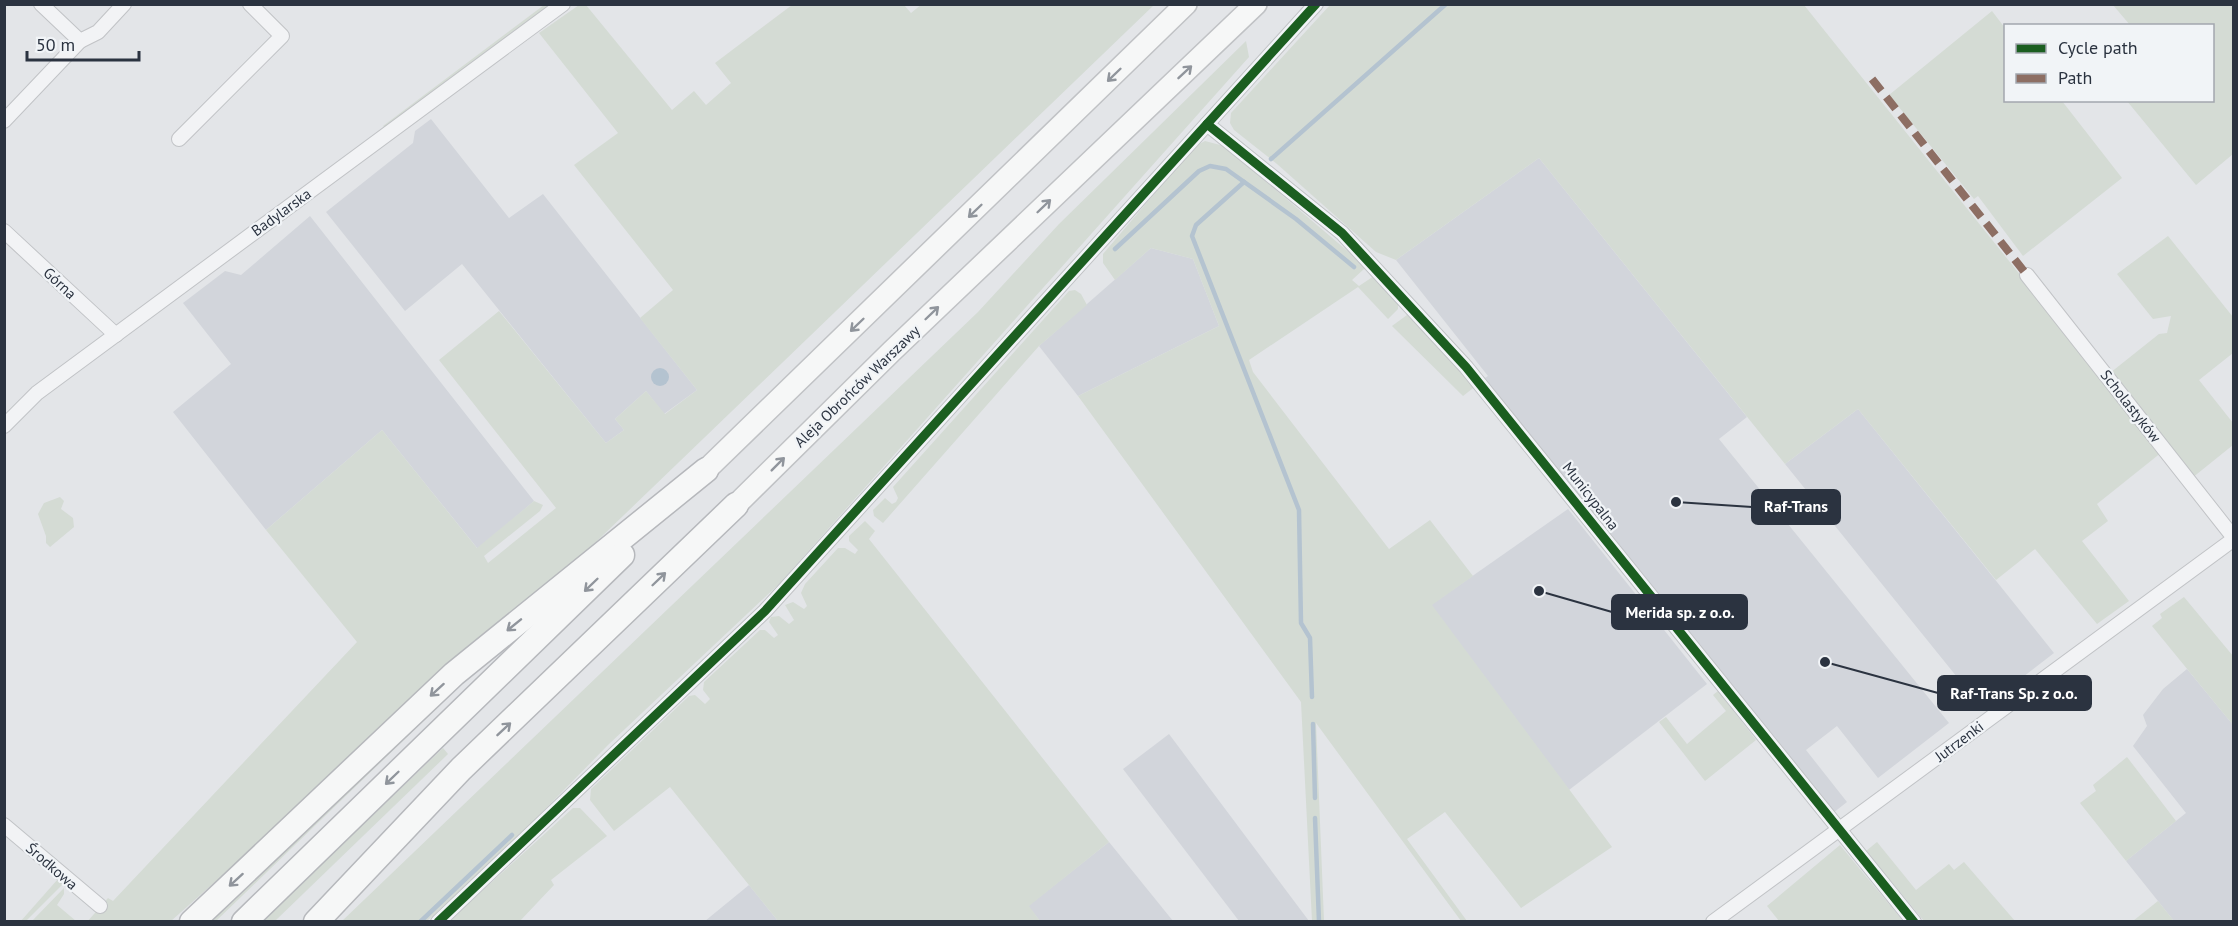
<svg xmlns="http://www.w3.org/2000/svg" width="2238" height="926" font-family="'PT Sans',sans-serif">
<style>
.built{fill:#d2d5db}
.green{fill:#d4dbd4}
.water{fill:#b4c3d0}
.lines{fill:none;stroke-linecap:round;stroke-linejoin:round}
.stream{stroke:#b4c3d0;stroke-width:4.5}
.minor-casing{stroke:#c1c3c6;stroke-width:16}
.primary-casing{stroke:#c0c2c5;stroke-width:24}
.motorway-casing{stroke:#b6b8bc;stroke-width:27}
.minor{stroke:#f2f3f5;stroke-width:14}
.primary{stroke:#f6f7f7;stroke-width:21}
.motorway{stroke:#f6f7f7;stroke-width:24}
.quiet{stroke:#8d6e63;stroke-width:8;stroke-dasharray:15 8;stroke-linecap:butt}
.cycleway-casing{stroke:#f1f4f7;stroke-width:13}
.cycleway{stroke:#1b5e20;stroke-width:9}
.oneway{stroke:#90959c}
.labels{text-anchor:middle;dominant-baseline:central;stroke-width:4.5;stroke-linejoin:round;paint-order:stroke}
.street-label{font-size:15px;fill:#2b3340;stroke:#f1f4f7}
.leader{fill:none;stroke:#2b3340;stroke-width:2}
.callout-dot{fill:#2b3340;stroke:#f1f4f7;stroke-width:2}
.callout{fill:#2b3340;stroke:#2b3340;stroke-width:2}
.callout-label{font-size:16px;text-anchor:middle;font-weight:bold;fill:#fff}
</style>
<rect width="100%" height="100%" fill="#e3e5e8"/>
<g class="built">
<polygon points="431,119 509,218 543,194 697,390 664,414 646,391 615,419 624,430 606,443 462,264 405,311 326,212 413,143 415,131"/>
<polygon points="1539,158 1747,417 1719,439 1949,723 1878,778 1837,726 1806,750 1847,802 1833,813 1483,379 1488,376 1396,260"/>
<polygon points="310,216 534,501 478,549 382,430 266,530 173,412 231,364 183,303 225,271 241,275"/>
<polygon points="1151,248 1193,259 1219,326 1078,396 1039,346"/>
<polygon points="1858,409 2054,653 2002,693 1992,688 1981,696 1982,708 1785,464"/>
<polygon points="1568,509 1707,684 1569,790 1431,605"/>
<polygon points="2187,669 2233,725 2233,921 2174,921 2126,861 2186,813 2133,746 2147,726 2143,715 2163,689"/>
<polygon points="1169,734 1309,921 1239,921 1123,769"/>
<polygon points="1109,842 1173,921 1040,921 1028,906"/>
<polygon points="749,885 778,921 705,921"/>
</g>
<g class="green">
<polygon points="922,4 1154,5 571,566 171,921 87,922 108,898 113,901 357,642 266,530 382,430 477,548 534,501 543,505 540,511 484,556 488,563 556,508 439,360 499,311 606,443 624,430 615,419 646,391 665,414 697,390 640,318 673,290 574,165 618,133 539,33 579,5 586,5 672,110 694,91 706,105 731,83 715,63 792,5 904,5 911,13"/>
<polygon points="544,5 555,5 407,111 386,129 383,126"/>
<polygon points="1330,5 1804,5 2162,452 2097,504 2108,521 2082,541 2129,601 2097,624 2035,549 1996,580 1858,409 1785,464 1539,158 1396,260 1376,252 1277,164 1234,130 1230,123 1231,113"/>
<polygon points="2113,5 2233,5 2233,154 2196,185 2127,101 2212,100 2212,26 2130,25"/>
<polygon points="1992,11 2005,28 2006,100 2062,101 2122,178 2023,256 1978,196 1974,199 1889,95"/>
<polygon points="1246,41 1249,57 779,584 608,745 517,838 427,921 342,921 978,312 1059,224"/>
<polygon points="1205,141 1224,146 1364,265 1364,269 1352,280 1359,286 1374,276 1398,303 1398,309 1388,319 1358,287 1249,360 1253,372 1389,549 1430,520 1473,576 1432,605 1612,847 1521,908 1445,812 1407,839 1467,921 1461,921 1316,723 1324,921 1312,921 1301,702 1078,396 1219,326 1193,259 1151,248 1115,280 1103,263 1103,254 1195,146"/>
<polygon points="2168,236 2233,317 2233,353 2199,380 2233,423 2233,445 2192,478 2110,373 2159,334 2167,333 2171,316 2153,319 2117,274"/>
<polygon points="1075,290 1081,294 1087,305 1039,346 883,523 874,516 873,510 885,498 892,504 896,502 898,498 893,487 1069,291"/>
<polygon points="1407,315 1477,385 1463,396 1392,326"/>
<polygon points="60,497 64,501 61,509 73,518 74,527 50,547 46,543 46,536 38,514 44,503"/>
<polygon points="865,521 875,531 869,539 1109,842 1029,906 1040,921 778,921 670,787 614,831 590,800 591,789 689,696 695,695 705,704 710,699 703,690 704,682 760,630 765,630 774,638 778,635 769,622 771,617 779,616 789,624 794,620 785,605 793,602 804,609 807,606 801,593 805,584 838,548 845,548 855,554 858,550 849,541 849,536"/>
<polygon points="2184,597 2233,656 2233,725 2152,626 2162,618 2160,614"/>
<polygon points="490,657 216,921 205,922 461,675"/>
<polygon points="1718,691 1756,740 1705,781 1659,722 1666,717 1687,744 1726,711 1713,695"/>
<polygon points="443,748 448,754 275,921 262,921"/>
<polygon points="2127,757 2176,821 2126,861 2080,803 2096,791 2093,785"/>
<polygon points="573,808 580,808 607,836 551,880 554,885 520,921 448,922"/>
<polygon points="1877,842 1916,890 1949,864 1954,870 1964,862 2015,921 1924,921 1866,851"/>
<polygon points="1840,845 1903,921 1779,921 1767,906"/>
<polygon points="58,879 63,884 26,921 20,922"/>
<polygon points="64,888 64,894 57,905 76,921 32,921"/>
<polygon points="2158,901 2174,921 2133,921"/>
</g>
<circle class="water" cx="660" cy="377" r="9"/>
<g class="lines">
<g class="stream">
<polyline points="1271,159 1446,4"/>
<polyline points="1244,182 1196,225 1192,236 1299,510 1301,623 1310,638 1312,697"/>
<polyline points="1115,249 1199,171 1210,166 1226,169 1296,219 1354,267"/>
<polyline points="1313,724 1315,798"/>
<polyline points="1315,818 1319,922"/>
<polyline points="420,922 512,835"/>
</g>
<g class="minor-casing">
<g id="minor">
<polyline points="41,4 80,41 98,32 124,4"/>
<polyline points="4,121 80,41"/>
<polyline points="1207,124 1342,233 1466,367 1914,922"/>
<polyline points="179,139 282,36 250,4"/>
<polyline points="4,231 116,335"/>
<polyline points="2027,275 2234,538"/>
<polyline points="4,426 37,393 563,4"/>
<polyline points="4,825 100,906"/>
<polyline points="438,922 765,611 1316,4"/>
<polyline points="1713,922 2234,539"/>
</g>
</g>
<g class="primary-casing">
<g id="primary">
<polyline points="706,470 1186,4"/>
<polyline points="736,505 892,351 1256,4"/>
</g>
</g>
<g class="motorway-casing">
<g id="motorway">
<polyline points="192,922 454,674 706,470"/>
<polyline points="244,922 622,555"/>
<polyline points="316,922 461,769 736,505"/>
</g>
</g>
<use href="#minor" class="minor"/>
<use href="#primary" class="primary"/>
<use href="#motorway" class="motorway"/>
<polyline class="quiet" points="1872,79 2027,275"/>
<g class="cycleway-casing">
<g id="cycleway">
<polyline points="1207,124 1342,233 1466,367 1914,922"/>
<polyline points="438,922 765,611 1316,4"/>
</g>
</g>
<use href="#cycleway" class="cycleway"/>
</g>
<defs><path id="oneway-shaft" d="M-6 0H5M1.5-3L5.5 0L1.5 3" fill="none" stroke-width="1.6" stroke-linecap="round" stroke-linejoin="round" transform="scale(1.5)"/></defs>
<g class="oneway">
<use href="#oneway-shaft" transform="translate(1185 72) rotate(-43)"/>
<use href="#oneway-shaft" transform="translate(1114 75) rotate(136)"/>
<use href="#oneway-shaft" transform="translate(1044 206) rotate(-44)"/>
<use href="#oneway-shaft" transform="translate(975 211) rotate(136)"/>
<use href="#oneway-shaft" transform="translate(932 313) rotate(-44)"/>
<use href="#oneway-shaft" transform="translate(857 325) rotate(136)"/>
<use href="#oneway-shaft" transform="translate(778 464) rotate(-45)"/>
<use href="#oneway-shaft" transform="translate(659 579) rotate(-44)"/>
<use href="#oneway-shaft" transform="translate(591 585) rotate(136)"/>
<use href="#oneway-shaft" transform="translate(514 625) rotate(141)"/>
<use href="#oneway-shaft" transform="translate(437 690) rotate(138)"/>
<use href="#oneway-shaft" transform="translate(504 729) rotate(-43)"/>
<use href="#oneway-shaft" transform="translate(392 778) rotate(136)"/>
<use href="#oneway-shaft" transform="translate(236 880) rotate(138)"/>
</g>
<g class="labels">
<g class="street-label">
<text transform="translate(281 212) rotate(-36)">Badylarska</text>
<text transform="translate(60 283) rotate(43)">Górna</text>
<text transform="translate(857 386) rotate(-44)">Aleja Obrońców Warszawy</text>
<text transform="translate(2131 406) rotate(52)">Scholastyków</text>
<text transform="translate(1591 496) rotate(52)">Municypalna</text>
<text transform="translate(1959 741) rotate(-37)">Jutrzenki</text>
<text transform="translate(52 866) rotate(41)">Środkowa</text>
</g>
</g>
<path class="leader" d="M1676 502L1752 507M1539 591L1612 612M1825 662L1938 693"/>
<g class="callout-dot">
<circle cx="1676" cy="502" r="6"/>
<circle cx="1539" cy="591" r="6"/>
<circle cx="1825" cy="662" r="6"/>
</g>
<g class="callout">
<rect x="1752" y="490" width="88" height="34" rx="6"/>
<rect x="1612" y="595" width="135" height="34" rx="6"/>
<rect x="1938" y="676" width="153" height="34" rx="6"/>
</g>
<g class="callout-label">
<text x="1796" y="512">Raf-Trans</text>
<text x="1680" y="618">Merida sp. z o.o.</text>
<text x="2014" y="699">Raf-Trans Sp. z o.o.</text>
</g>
<rect width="2238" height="926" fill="none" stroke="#2b3340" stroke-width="12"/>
<rect x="2004" y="24" width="210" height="78" fill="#f1f4f7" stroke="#a2a7ae" stroke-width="1.5"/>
<rect x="2016" y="44" width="30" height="9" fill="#1b5e20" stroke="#a2a7ae" stroke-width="1.5"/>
<text x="2058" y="54" font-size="18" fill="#2b3340">Cycle path</text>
<rect x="2016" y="74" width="30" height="9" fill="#8d6e63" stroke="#a2a7ae" stroke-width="1.5"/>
<text x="2058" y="84" font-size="18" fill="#2b3340">Path</text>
<path d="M27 51v9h112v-9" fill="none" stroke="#2b3340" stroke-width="3"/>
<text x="36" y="51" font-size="18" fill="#2b3340" stroke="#f1f4f7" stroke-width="4.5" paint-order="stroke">50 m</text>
</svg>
